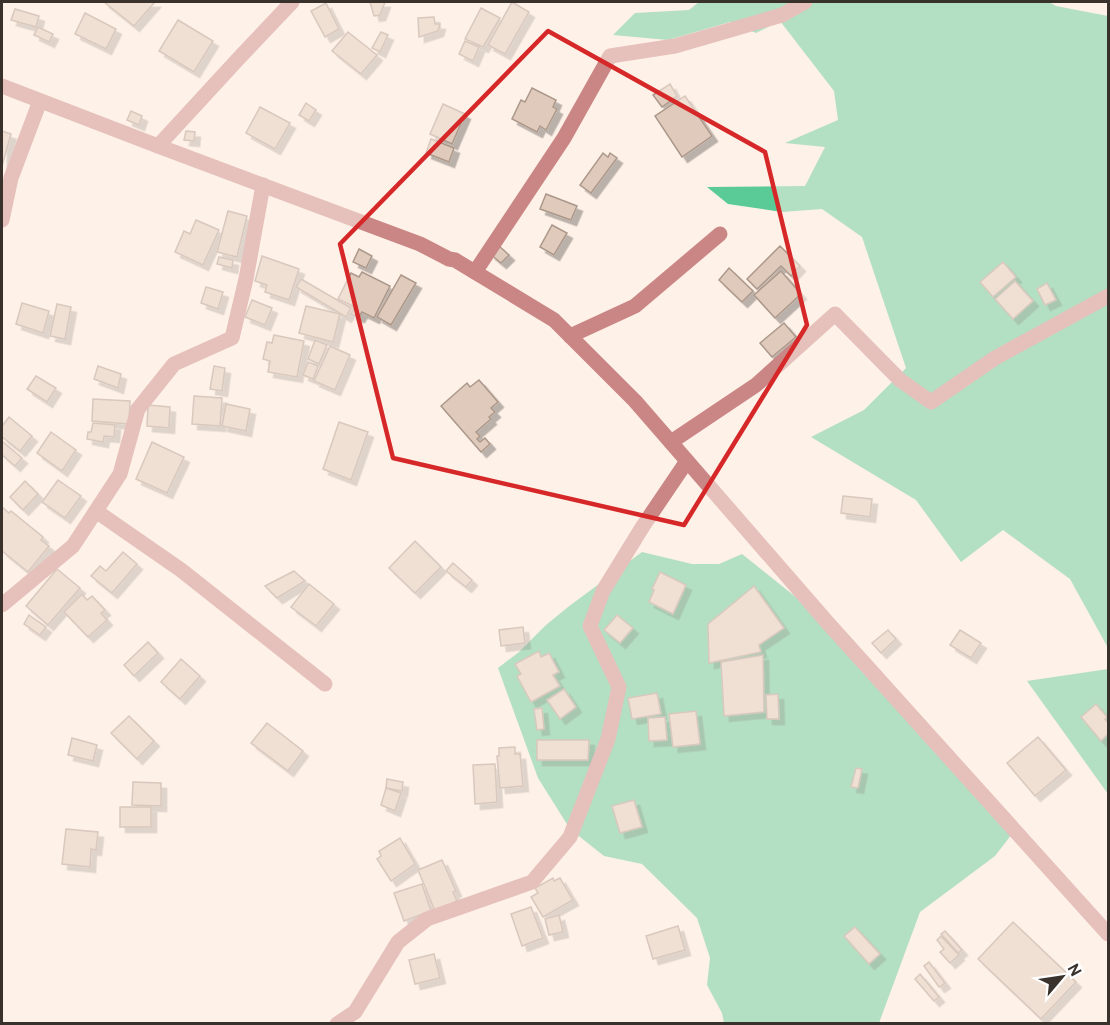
<svg xmlns="http://www.w3.org/2000/svg" width="1110" height="1025" font-family="Overpass,sans-serif">
<style>
.forest{fill:#5aca97}
.building{fill:#dfcabb;stroke:#ac988a;stroke-width:1.5;filter:url(#shadow)}
.lines{fill:none;stroke-linecap:round;stroke-linejoin:round}
.minor{stroke:#ca8685;stroke-width:15}
.marked{fill:none;stroke:#d62828;stroke-width:4.5;stroke-linejoin:round}
</style>
<defs>
<filter id="shadow"><feDropShadow dx="5.5" dy="5.5" stdDeviation="0" flood-color="#0004"/></filter>
</defs>
<rect width="100%" height="100%" fill="#fef1e8"/>
<g class="forest">
<polygon points="699,2 1049,2 1056,6 1108,16 1108,648 1070,579 1003,530 961,562 916,500 811,437 864,410 906,368 862,237 822,209 782,212 728,204 707,187 805,186 825,147 785,143 838,120 834,91 780,21 756,33 730,22 668,40 613,35 635,13 689,10"/>
<polygon points="642,552 692,564 719,564 742,554 827,622 1015,830 995,856 920,912 879,1023 724,1023 722,1013 707,985 710,958 697,918 642,864 604,856 570,829 538,778 498,668 519,652 546,625 568,607"/>
<polygon points="1108,669 1108,794 1027,681"/>
</g>
<g class="building">
<polygon points="104,2 155,2 134,26"/>
<polygon points="370,2 385,2 380,15 374,16"/>
<polygon points="512,2 529,12 505,54 488,45"/>
<polygon points="326,3 339,29 325,37 311,11"/>
<polygon points="481,8 500,18 483,47 465,39"/>
<polygon points="15,9 39,16 36,27 11,20"/>
<polygon points="85,13 116,29 106,49 75,34"/>
<polygon points="434,17 435,24 440,24 438,31 419,37 418,18"/>
<polygon points="178,20 213,41 194,72 159,51"/>
<polygon points="38,27 53,34 49,42 34,35"/>
<polygon points="348,32 377,55 361,74 332,51"/>
<polygon points="381,32 388,35 380,52 372,48"/>
<polygon points="465,41 479,47 473,61 459,54"/>
<polygon points="670,84 677,96 662,107 653,95"/>
<polygon points="532,88 556,100 553,107 557,109 546,130 540,126 537,132 512,119 521,100 525,102"/>
<polygon points="685,96 712,136 682,157 655,116"/>
<polygon points="306,103 316,110 309,121 299,115"/>
<polygon points="443,104 465,114 452,144 430,134"/>
<polygon points="260,107 290,123 275,149 246,133"/>
<polygon points="131,111 142,116 139,125 127,120"/>
<polygon points="2,131 11,134 2,166"/>
<polygon points="186,131 195,132 194,141 184,140"/>
<polygon points="431,139 454,148 449,162 426,153"/>
<polygon points="603,153 608,157 610,153 617,158 591,193 580,185"/>
<polygon points="546,194 577,206 571,220 540,209"/>
<polygon points="228,211 247,216 237,257 217,252"/>
<polygon points="196,220 219,230 203,265 175,252 184,231 190,234"/>
<polygon points="552,225 567,233 554,255 540,247"/>
<polygon points="498,245 509,255 501,263 490,254"/>
<polygon points="780,246 800,266 791,276 781,266 757,289 747,279"/>
<polygon points="359,249 372,256 366,268 353,262"/>
<polygon points="262,256 299,269 289,300 265,292 267,285 255,281"/>
<polygon points="219,257 233,260 232,268 217,264"/>
<polygon points="1003,262 1016,277 993,297 980,282"/>
<polygon points="729,268 753,291 742,302 719,280"/>
<polygon points="781,271 801,294 775,318 754,295"/>
<polygon points="362,272 390,286 374,318 362,312 359,317 351,314 355,307 338,299 351,273 359,277"/>
<polygon points="401,275 416,283 391,325 377,317"/>
<polygon points="301,279 351,308 346,317 296,287"/>
<polygon points="1015,281 1033,301 1013,319 995,299"/>
<polygon points="1047,283 1056,300 1045,305 1037,289"/>
<polygon points="206,287 223,292 218,309 201,303"/>
<polygon points="252,300 272,308 265,325 245,317"/>
<polygon points="22,303 49,311 43,333 16,324"/>
<polygon points="57,304 71,307 65,339 50,336"/>
<polygon points="306,306 340,314 333,342 299,333"/>
<polygon points="784,323 796,337 772,357 760,343"/>
<polygon points="274,335 304,341 297,377 268,372 270,361 263,359 267,342 272,343"/>
<polygon points="315,340 327,345 319,364 308,359"/>
<polygon points="330,346 350,355 335,390 314,381"/>
<polygon points="308,362 318,366 313,379 303,375"/>
<polygon points="98,366 121,374 118,388 94,379"/>
<polygon points="214,366 225,368 222,391 210,389"/>
<polygon points="36,376 56,388 47,402 27,389"/>
<polygon points="479,380 498,402 491,408 495,412 489,417 491,419 476,432 480,436 477,439 480,442 485,438 490,444 481,452 441,406 467,383 470,387"/>
<polygon points="194,396 222,398 220,426 192,424"/>
<polygon points="93,399 130,401 129,424 92,421"/>
<polygon points="226,404 250,409 246,431 222,426"/>
<polygon points="148,405 170,407 169,428 147,426"/>
<polygon points="9,417 32,436 20,451 2,437 2,426"/>
<polygon points="339,422 368,432 351,480 323,469"/>
<polygon points="93,423 115,425 114,437 104,436 103,442 87,439 88,432 91,432"/>
<polygon points="51,432 76,450 62,471 37,453"/>
<polygon points="2,441 22,458 15,466 2,455"/>
<polygon points="152,442 184,457 167,493 136,479"/>
<polygon points="58,480 81,496 65,518 42,502"/>
<polygon points="25,481 38,494 23,510 10,497"/>
<polygon points="843,496 872,499 870,517 841,513"/>
<polygon points="2,507 9,513 11,511 43,537 41,540 49,546 28,572 2,551"/>
<polygon points="415,541 441,567 415,593 389,568"/>
<polygon points="123,552 137,564 112,593 91,576 100,566 106,571"/>
<polygon points="453,563 472,580 466,587 446,571"/>
<polygon points="57,569 80,588 48,625 26,606"/>
<polygon points="294,571 305,581 277,598 265,586"/>
<polygon points="660,572 686,585 673,614 649,602 654,590 652,589"/>
<polygon points="309,584 334,604 316,626 291,607"/>
<polygon points="754,586 784,628 759,645 761,652 709,663 708,624"/>
<polygon points="82,594 87,600 92,596 105,610 101,613 107,620 88,637 64,612"/>
<polygon points="29,615 46,627 40,635 24,624"/>
<polygon points="617,615 633,628 620,643 604,630"/>
<polygon points="523,627 525,643 501,646 499,630"/>
<polygon points="888,630 896,639 881,653 872,643"/>
<polygon points="960,630 981,643 971,658 950,645"/>
<polygon points="148,642 158,653 134,676 124,665"/>
<polygon points="539,651 541,657 549,653 559,672 553,675 560,686 531,702 517,676 521,674 515,664"/>
<polygon points="763,655 764,712 724,716 721,662"/>
<polygon points="181,659 200,676 180,699 161,682"/>
<polygon points="564,689 576,707 560,719 547,700"/>
<polygon points="657,693 661,714 632,719 628,698"/>
<polygon points="778,694 779,719 767,719 766,695"/>
<polygon points="1096,704 1107,717 1105,719 1108,723 1108,734 1101,741 1081,717"/>
<polygon points="542,708 544,729 537,730 534,709"/>
<polygon points="696,711 700,744 673,747 669,714"/>
<polygon points="129,716 154,741 137,759 111,733"/>
<polygon points="665,717 667,740 649,741 648,718"/>
<polygon points="267,723 303,751 288,771 251,743"/>
<polygon points="1038,737 1066,770 1035,796 1007,763"/>
<polygon points="72,738 97,745 93,761 68,755"/>
<polygon points="537,740 589,740 588,760 537,760"/>
<polygon points="515,747 515,754 520,754 523,786 500,788 497,756 499,756 499,748"/>
<polygon points="495,764 497,802 475,804 473,765"/>
<polygon points="856,768 862,769 858,788 851,787"/>
<polygon points="387,779 403,782 402,791 386,788"/>
<polygon points="133,782 161,783 161,806 132,805"/>
<polygon points="386,788 401,793 395,811 381,805"/>
<polygon points="634,800 642,827 620,833 612,806"/>
<rect x="120" y="807" width="31" height="20"/>
<polygon points="66,829 98,832 96,850 91,849 90,867 62,864"/>
<polygon points="400,838 415,864 391,881 377,859 381,856 379,851"/>
<polygon points="442,860 456,891 453,892 457,901 435,911 418,870"/>
<polygon points="553,878 554,881 560,878 573,900 543,917 531,897 538,893 535,888"/>
<polygon points="422,884 431,911 404,921 394,893"/>
<polygon points="531,907 543,938 522,946 511,914"/>
<polygon points="559,915 563,932 549,935 545,919"/>
<polygon points="1013,922 1076,982 1041,1019 978,959"/>
<polygon points="678,926 685,950 653,959 646,936"/>
<polygon points="855,927 880,954 869,964 844,936"/>
<polygon points="945,931 962,950 958,953 941,934"/>
<polygon points="941,936 959,955 950,963 940,952 944,949 937,940"/>
<polygon points="434,954 440,978 415,984 409,960"/>
<polygon points="929,962 945,983 939,987 924,966"/>
<polygon points="920,974 939,997 934,1001 915,979"/>
</g>
<g class="lines">
<g class="minor">
<polyline points="2,86 158,146 420,244 449,259 455,260 554,320 635,401 827,622 1108,934"/>
<polyline points="158,146 239,58 292,2"/>
<polyline points="2,220 11,178 40,101"/>
<polyline points="475,272 564,138 610,56 675,46 782,15 805,2"/>
<polyline points="570,336 635,306 720,234"/>
<polyline points="671,442 756,385 835,314 900,380 931,402 995,358 1108,296"/>
<polyline points="96,511 181,570 325,684"/>
<polyline points="2,605 73,546 120,474 138,409 174,364 232,338 246,279 263,185"/>
<polyline points="337,1024 355,1012 398,942 427,919 532,882 570,837 608,739 619,687 590,626 603,591 643,526 687,461"/>
</g>
</g>
<path d="M0 0H1110V1025H0ZM 548,31 L 765,152 L 807,325 L 684,525 L 393,458 L 340,244 Z" fill="#fef1e8" fill-opacity=".55" fill-rule="evenodd"/>
<path class="marked" d="M 548,31 L 765,152 L 807,325 L 684,525 L 393,458 L 340,244 Z"/>
<rect width="1110" height="1025" fill="none" stroke="#39312b" stroke-width="6"/>
<g transform="translate(1062 977) rotate(61)" stroke="#ffffff" stroke-width="4.5" paint-order="stroke">
<path d="M0-4.5L10 22L0 15L-10 22Z" fill="#39312b"/>
<text y="-9" font-size="16" font-weight="bold" text-anchor="middle" fill="#39312b">N</text>
</g>
</svg>
